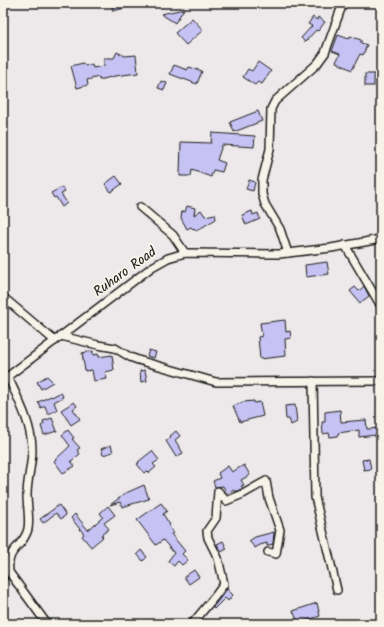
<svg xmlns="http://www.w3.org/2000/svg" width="384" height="627" font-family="Kalam,sans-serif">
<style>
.building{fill:#c6c2f4;stroke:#1c1c1c}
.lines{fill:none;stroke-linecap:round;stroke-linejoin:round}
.minor-casing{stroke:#1c1c1c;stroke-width:10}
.minor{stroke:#f7f3e8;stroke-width:7}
.labels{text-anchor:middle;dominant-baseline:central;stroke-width:3.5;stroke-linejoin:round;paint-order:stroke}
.street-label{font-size:14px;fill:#1c1c1c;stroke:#f7f3e8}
</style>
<rect width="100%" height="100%" fill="#ede9ea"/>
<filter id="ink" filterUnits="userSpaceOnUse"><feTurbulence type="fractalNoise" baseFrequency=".025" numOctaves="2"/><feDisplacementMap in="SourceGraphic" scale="8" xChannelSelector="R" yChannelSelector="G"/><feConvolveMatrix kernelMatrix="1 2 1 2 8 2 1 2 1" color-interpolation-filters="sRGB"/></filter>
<g filter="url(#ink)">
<g class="building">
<polygon points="111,3 124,3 125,8 113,11"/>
<polygon points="184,9 175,23 161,14"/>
<polygon points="313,17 317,20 318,17 325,22 318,31 316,30 305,42 301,38 312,26 308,24"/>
<polygon points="192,18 203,30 186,45 175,33"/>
<polygon points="338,35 349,39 350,36 361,40 361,43 367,45 363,55 360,54 352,70 336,62 340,54 332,51"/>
<polygon points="117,52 125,56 136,55 138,73 115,76 99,80 99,77 87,80 88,85 77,88 71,66 83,63 85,66 92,64 93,68 104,66 104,58 114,58"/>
<polygon points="258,62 271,71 262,84 258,82 255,85 243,77 248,69 252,71"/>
<polygon points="174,65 187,70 189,67 202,71 197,84 170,74"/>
<rect x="365" y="74" width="9" height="12"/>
<polygon points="161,81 167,83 164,90 158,88"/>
<polygon points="258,111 262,121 234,132 230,122"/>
<polygon points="212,133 255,136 254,147 222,145 217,160 225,163 222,172 213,170 211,177 192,170 191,176 180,176 181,142 211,143"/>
<polygon points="116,176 122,184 111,192 105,184"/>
<polygon points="249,180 255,182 253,191 246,189"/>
<polygon points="62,187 65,192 61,194 67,203 62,207 56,197 54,198 51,193"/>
<polygon points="187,206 195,208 194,215 201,210 205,216 215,214 216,219 196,231 194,228 193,229 191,227 187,229 181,218 182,211 185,212"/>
<polygon points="252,211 253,215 258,213 260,219 246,225 242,215"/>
<polygon points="327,262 329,274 306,277 305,265"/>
<polygon points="364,286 369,296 360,303 350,291 355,287 359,291"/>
<polygon points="285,320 286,332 290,331 291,338 285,339 286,356 260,359 258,337 262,336 260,323"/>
<polygon points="149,350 156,352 154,358 147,356"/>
<polygon points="93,351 93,355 98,354 99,357 112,355 114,370 105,372 107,379 94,381 92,370 85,371 82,353"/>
<polygon points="145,370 147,381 141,382 140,371"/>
<polygon points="47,376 53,382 41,389 37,382"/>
<polygon points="61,392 63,397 54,402 57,410 48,414 45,406 41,408 38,402 51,396 52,397"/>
<polygon points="254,401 254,403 260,402 263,416 240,422 233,406 243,402"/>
<polygon points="74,402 77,406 73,409 80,419 71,425 61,410"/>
<polygon points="295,405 297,422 291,425 289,419 286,419 285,406"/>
<polygon points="340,410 341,422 366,420 367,429 381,428 381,437 375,437 375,435 359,437 359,430 338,433 338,436 330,437 329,433 323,434 322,422 325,422 325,412"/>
<polygon points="52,418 57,431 44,435 41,426 44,424 43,421"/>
<polygon points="68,430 74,438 72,439 80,448 77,450 80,454 71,461 75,466 63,473 54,461 70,446 62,435"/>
<polygon points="176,431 180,436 175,440 183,453 176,457 166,441 171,437 170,436"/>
<polygon points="111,445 113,452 103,455 101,449"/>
<polygon points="152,451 159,460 153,464 156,467 149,473 147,471 144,473 137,464 139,463 138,462"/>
<polygon points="369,459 371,469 364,470 362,460"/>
<polygon points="244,465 250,475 241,480 244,485 241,486 243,488 235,492 234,490 227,494 223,486 215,487 213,481 220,478 218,473 228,466 232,472"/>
<polygon points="144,485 149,499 122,507 120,502 110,505 126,493"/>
<polygon points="161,503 167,511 163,514 170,525 169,526 173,533 171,534 185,551 182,554 188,560 182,565 178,561 174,566 168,561 174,553 163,540 156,545 137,520"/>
<polygon points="59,505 66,515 61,519 56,513 43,523 40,519"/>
<polygon points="108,506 115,515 104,523 109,529 101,535 103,537 91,547 82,536 84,534 71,518 75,514 88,530 103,517 100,513"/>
<polygon points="274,532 273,544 267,546 267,543 260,545 255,548 249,541 255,537"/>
<polygon points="223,541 227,549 221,552 217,544"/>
<polygon points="141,550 147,557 143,561 137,554"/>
<polygon points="3,567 5,575 8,579 3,583"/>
<polygon points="194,570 199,577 189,584 184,577"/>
<polygon points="227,589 233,595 228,601 225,598 214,609 213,607"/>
<polygon points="317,603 320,616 305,621 307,624 299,624 293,611"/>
</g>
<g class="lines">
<g class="minor-casing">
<g id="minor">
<polyline points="140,207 173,235 185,253"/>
<polyline points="345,245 381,306"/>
<polyline points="288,253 280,229 265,204 262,194 262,180 270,149 271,109 275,101 317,64 325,53 343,3"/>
<polyline points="3,297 55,341"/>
<polyline points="61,336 98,345 115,348 130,357 138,360 216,382 381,381"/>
<path d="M 8,377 C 18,399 32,424 32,450 C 32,465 27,480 27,495 C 27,507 30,517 28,529 C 23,549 6,547 9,572 L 47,624"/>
<polyline points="3,380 152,267 168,258 185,253 279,254 331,248 381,239"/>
<polyline points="313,381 315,497 337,590"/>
<polyline points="192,624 216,595 224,584 218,558 208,538 207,531 216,518 218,491 226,501 243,494 266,481 269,498 280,530 276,554 268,552"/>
</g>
</g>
<use href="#minor" class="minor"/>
</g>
</g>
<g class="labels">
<g class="street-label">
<text transform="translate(125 272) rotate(-36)">Ruharo Road</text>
</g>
</g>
<rect width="384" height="627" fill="none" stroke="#f7f3e8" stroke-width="16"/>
<rect x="8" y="8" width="368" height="611" fill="none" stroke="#1c1c1c" stroke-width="1.5" filter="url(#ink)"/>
</svg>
